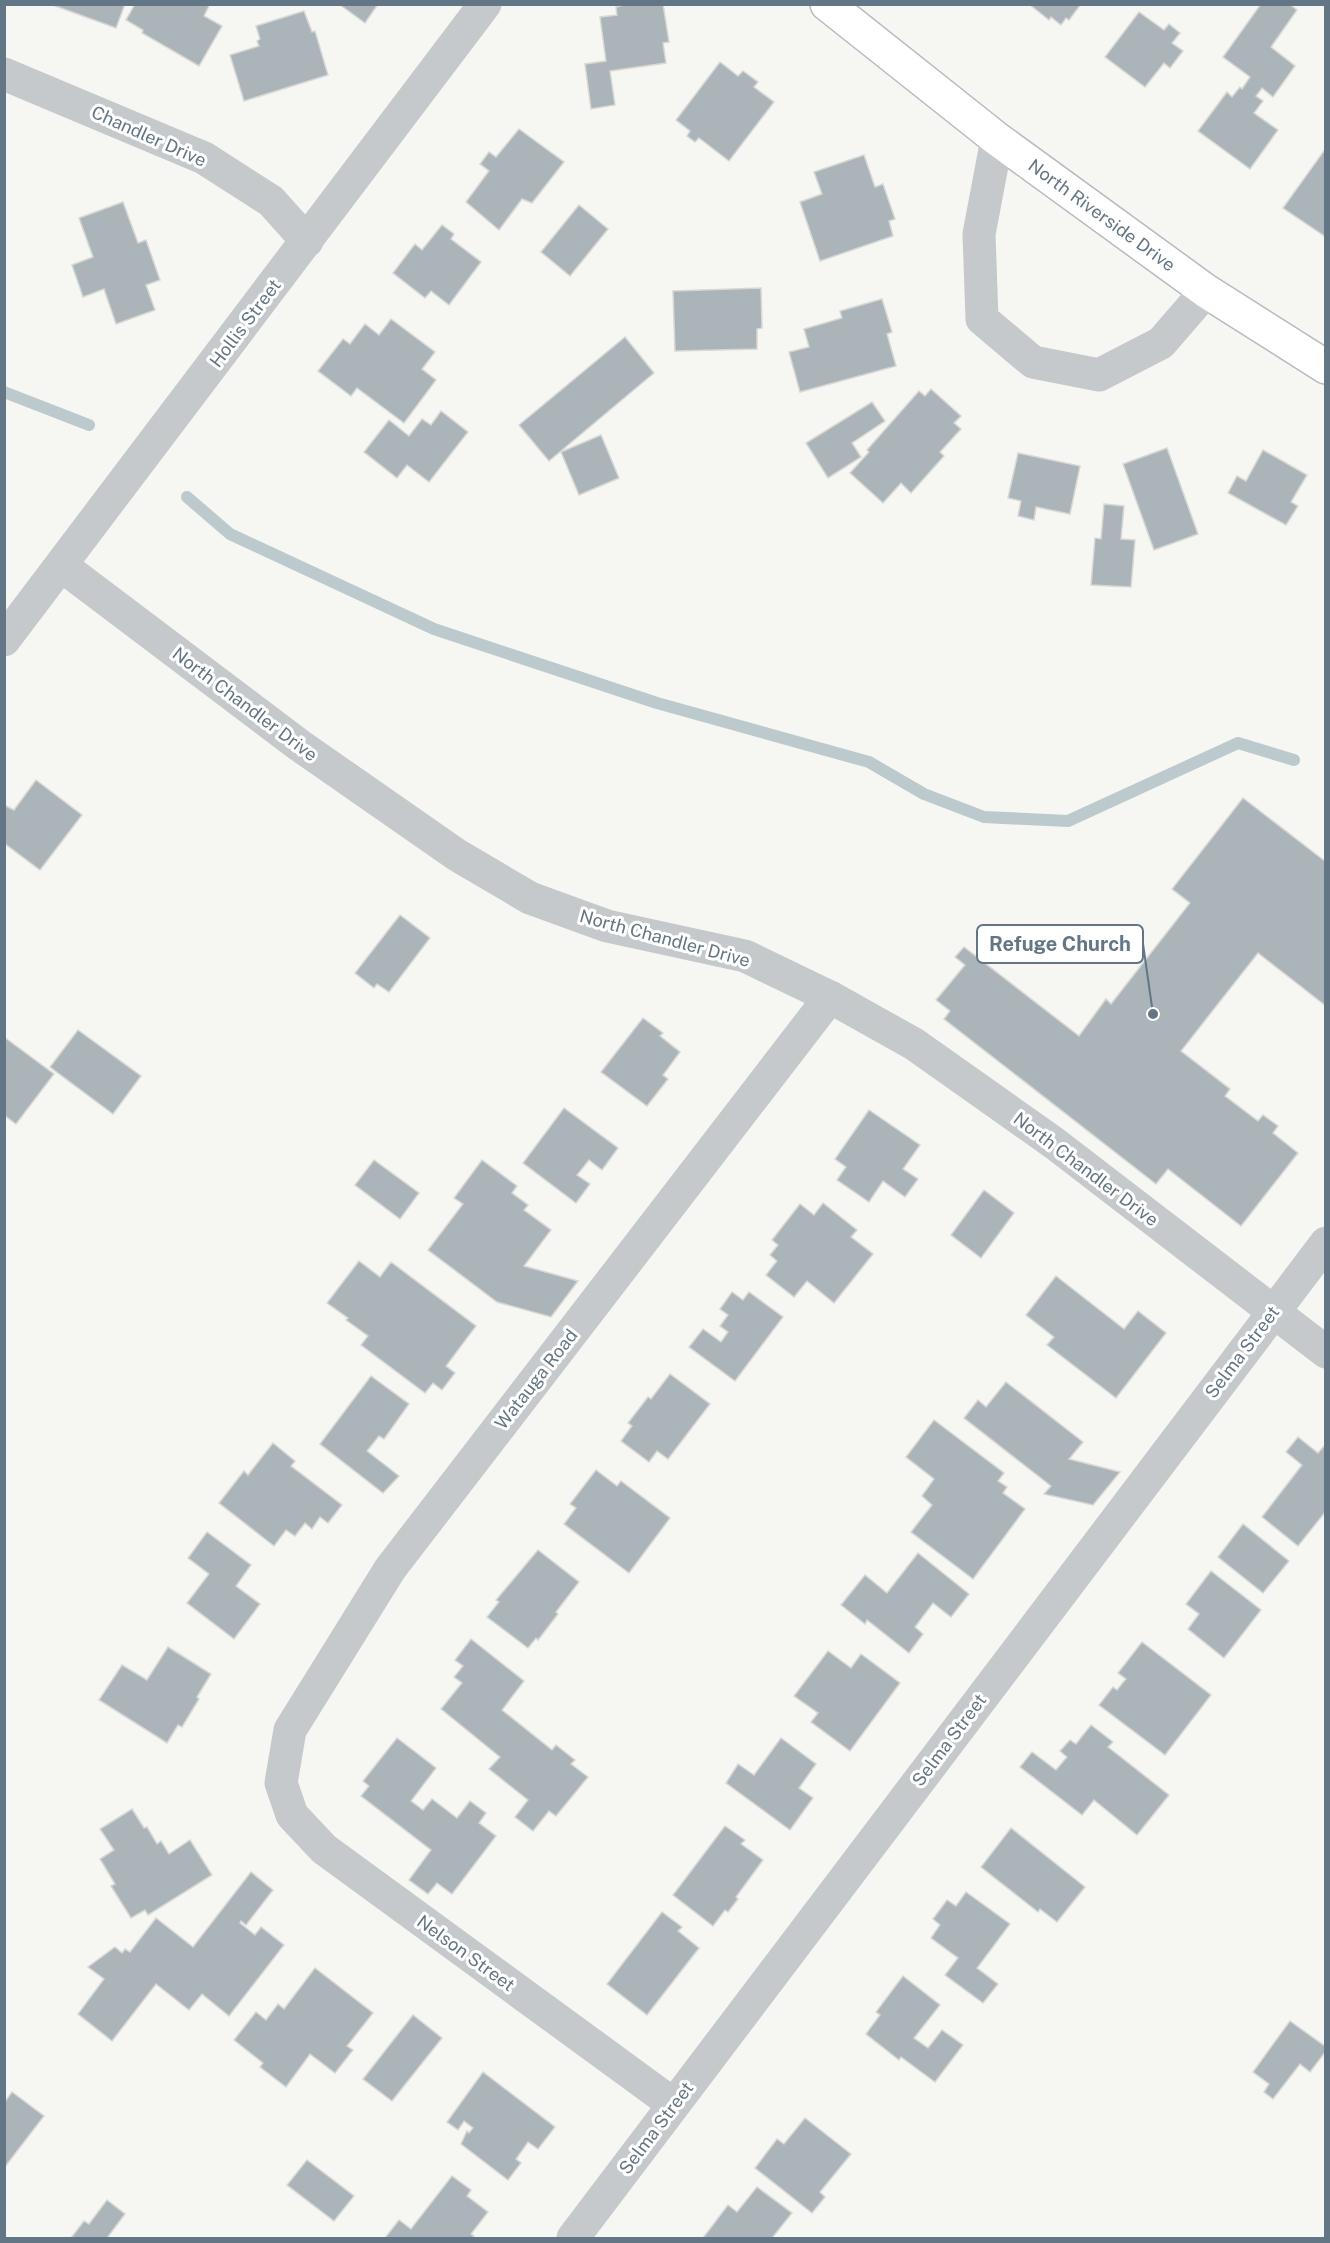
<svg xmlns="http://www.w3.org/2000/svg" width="1330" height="2243" font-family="'Public Sans',sans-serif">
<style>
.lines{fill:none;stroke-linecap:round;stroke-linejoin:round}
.stream{stroke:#bcc9cd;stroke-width:12}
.building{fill:#abb4b9;stroke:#d7d7d5;stroke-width:1.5}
.secondary-casing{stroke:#b5bbbf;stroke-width:36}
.street{stroke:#c5c9cc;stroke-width:33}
.secondary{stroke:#fff;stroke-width:33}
.labels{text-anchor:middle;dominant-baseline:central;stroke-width:6;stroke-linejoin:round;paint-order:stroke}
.street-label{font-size:18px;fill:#637685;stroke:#fff}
.leader{fill:none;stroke:#637685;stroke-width:2}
.callout-dot{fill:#637685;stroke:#fff;stroke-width:2}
.callout{fill:#fff;stroke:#637685;stroke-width:2}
.callout-label{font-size:20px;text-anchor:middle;font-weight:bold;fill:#637685}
</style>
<rect width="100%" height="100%" fill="#f6f6f2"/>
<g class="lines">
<g class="stream">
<polyline points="4,392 89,425"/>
<polyline points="187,497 230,534 434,629 657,703 869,762 924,794 984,817 1068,821 1238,743 1294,760"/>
</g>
</g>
<g class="building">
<polygon points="50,4 125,4 116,28"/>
<polygon points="135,4 210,4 204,16 222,26 199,66 142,33 143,30 126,20"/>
<polygon points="339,4 378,4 365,23"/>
<polygon points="629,4 663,4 669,42 663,43 666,63 610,71 615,105 591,109 585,64 606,61 600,17 617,15 616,7"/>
<polygon points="1029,4 1081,4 1069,20 1066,18 1061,25 1051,17 1049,20"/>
<polygon points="1261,4 1289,4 1297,10 1271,47 1295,66 1273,97 1262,88 1256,96 1263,101 1254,113 1278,130 1250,169 1198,131 1227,92 1232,97 1240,87 1242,89 1250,77 1223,57"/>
<polygon points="304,11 312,32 315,31 328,75 244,101 230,55 259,46 257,41 260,39 256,26"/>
<polygon points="1139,12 1164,30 1169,24 1180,33 1172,43 1183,51 1170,68 1164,63 1145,87 1105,57"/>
<polygon points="720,62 738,76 743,71 758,82 754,87 774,102 729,161 699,138 695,142 687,136 690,131 676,120"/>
<polygon points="519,129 564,162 532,203 522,199 499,230 466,202 489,171 480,164 489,152 496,157"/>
<polygon points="1326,148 1326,237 1283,208"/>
<polygon points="864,155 875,187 883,184 895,219 889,221 893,236 820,261 800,202 822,194 814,172"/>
<polygon points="123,202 138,243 146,240 160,280 146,285 155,310 116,324 104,289 83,297 72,265 93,257 79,218"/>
<polygon points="579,205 608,229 570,276 541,252"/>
<polygon points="442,225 454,234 451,239 481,262 449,305 431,291 425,298 393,273 415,244 422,250"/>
<polygon points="761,288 762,328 757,329 757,349 675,351 673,291"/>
<polygon points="882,299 892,332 887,334 896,366 800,392 789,352 809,347 804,329 842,318 840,311"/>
<polygon points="391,319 435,352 422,369 436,380 404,423 357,388 351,396 318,371 343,339 350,344 365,324 379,335"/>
<polygon points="625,337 654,373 549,461 519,425"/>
<polygon points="931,389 961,416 954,423 961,429 940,452 944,456 911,493 901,483 883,503 850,473 869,452 867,450 919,391 925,396"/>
<polygon points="872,402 885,421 852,443 861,457 828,478 806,443"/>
<polygon points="441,411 468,432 429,482 407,465 397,478 364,452 389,420 409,436 422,419 431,425"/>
<polygon points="601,435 619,478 579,495 561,452"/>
<polygon points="1167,448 1198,534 1154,550 1123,464"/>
<polygon points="1263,450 1307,475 1291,502 1298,506 1286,525 1228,493 1237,476 1246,481"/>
<polygon points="1018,453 1080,466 1070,514 1036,507 1034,520 1018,516 1021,501 1008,498"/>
<polygon points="1104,504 1124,506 1121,539 1135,540 1131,587 1091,585 1095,538 1101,539"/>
<polygon points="36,780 82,815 40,870 4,843 4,805 14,810"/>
<polygon points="1243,798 1326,862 1326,1006 1258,953 1181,1051 1230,1089 1225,1096 1258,1121 1263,1115 1278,1126 1273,1133 1298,1153 1241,1226 1168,1169 1156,1184 944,1019 950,1011 936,1000 965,965 955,957 964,947 1079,1036 1106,999 1111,1004 1190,903 1172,889"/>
<polygon points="400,915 430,938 389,992 377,984 374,988 355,973"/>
<polygon points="643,1018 663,1033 660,1036 680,1052 663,1075 668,1079 647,1106 601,1072"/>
<polygon points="78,1030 141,1076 113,1114 50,1067"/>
<polygon points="4,1037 54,1074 16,1124 4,1115"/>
<polygon points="564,1108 618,1148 602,1170 589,1160 577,1175 590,1184 576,1203 523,1163"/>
<polygon points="869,1110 920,1145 903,1169 918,1179 905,1197 883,1181 869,1202 837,1180 846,1167 835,1159"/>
<polygon points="374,1160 419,1193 400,1219 355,1185"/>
<polygon points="482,1160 517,1186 512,1193 528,1205 524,1210 551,1230 524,1266 578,1281 551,1317 497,1302 428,1250 463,1204 454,1198"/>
<polygon points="984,1190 1014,1213 981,1258 951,1235"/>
<polygon points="823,1203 857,1230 851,1237 873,1254 834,1303 807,1281 794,1297 766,1275 777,1261 770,1255 778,1245 772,1240 800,1204 814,1215"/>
<polygon points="359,1261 380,1277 391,1262 476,1326 446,1366 455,1373 442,1390 433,1383 425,1393 361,1345 368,1336 346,1320 348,1318 327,1303"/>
<polygon points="1056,1276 1124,1329 1138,1311 1166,1333 1116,1398 1047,1345 1054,1337 1026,1315"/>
<polygon points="732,1292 743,1300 749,1292 783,1317 735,1381 689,1347 703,1329 721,1342 728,1332 720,1326 728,1315 720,1309"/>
<polygon points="670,1374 710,1404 668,1459 657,1451 649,1462 621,1441 632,1426 628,1423 648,1397 651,1399"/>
<polygon points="371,1376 409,1404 384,1439 379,1436 367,1451 399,1476 383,1493 320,1444"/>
<polygon points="1006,1382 1083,1442 1069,1459 1120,1472 1093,1505 1044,1494 1051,1486 964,1418 978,1400 986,1407"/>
<polygon points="934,1420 1004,1473 998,1481 1007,1487 1003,1493 1025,1509 973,1579 911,1532 932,1505 922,1496 934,1479 906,1457"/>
<polygon points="1298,1437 1318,1453 1326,1444 1326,1511 1298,1546 1262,1517 1302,1465 1286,1452"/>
<polygon points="273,1443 295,1461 291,1466 342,1505 328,1523 320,1517 312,1529 305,1523 295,1536 286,1530 274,1546 219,1503 244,1471 248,1475"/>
<polygon points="596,1470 617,1486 621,1481 670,1518 629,1573 564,1524 576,1508 570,1504"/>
<polygon points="1243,1524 1289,1561 1263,1593 1218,1557"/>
<polygon points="207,1532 251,1565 236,1586 260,1604 234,1639 187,1603 209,1574 188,1558"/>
<polygon points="538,1550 579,1582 556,1612 558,1614 538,1640 536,1638 528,1648 487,1617 499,1602 496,1600"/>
<polygon points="918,1553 969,1594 951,1617 933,1603 915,1627 923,1634 909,1653 867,1620 865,1624 841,1605 865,1575 887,1593"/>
<polygon points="1211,1571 1261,1610 1224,1658 1188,1629 1199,1614 1186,1604"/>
<polygon points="471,1639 524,1681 502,1710 552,1750 556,1745 575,1760 571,1764 588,1777 556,1816 549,1811 533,1831 515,1817 528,1800 489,1769 500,1757 441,1709 462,1683 454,1677 463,1666 455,1660"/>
<polygon points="1142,1642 1211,1695 1165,1755 1099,1705 1113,1687 1117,1690 1126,1679 1118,1673"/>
<polygon points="168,1647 211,1674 197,1697 199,1699 182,1727 178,1725 167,1743 99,1700 122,1665 147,1680"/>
<polygon points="828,1651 851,1668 861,1654 900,1683 850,1751 811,1722 818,1713 794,1696"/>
<polygon points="1091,1725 1113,1742 1108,1747 1169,1795 1137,1835 1094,1800 1082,1815 1020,1767 1032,1752 1056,1770 1067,1757 1060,1751 1070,1740 1076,1744"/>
<polygon points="397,1738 436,1768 411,1801 423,1810 432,1799 457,1818 470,1801 486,1813 479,1823 496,1836 452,1894 437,1883 428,1894 409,1880 431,1850 361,1796 369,1786 363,1781"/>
<polygon points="781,1738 816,1764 799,1788 813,1798 790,1830 726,1783 738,1764 754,1775"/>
<polygon points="132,1809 144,1828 147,1827 157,1844 161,1841 169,1854 190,1840 212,1875 148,1915 145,1910 131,1918 111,1886 115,1884 100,1859 114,1850 100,1829"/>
<polygon points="725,1826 745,1840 741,1844 763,1860 736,1897 738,1899 728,1912 725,1910 713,1926 673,1895"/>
<polygon points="1011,1828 1085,1887 1057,1922 1040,1909 1038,1912 981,1867"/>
<polygon points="251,1872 273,1890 246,1925 241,1921 240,1923 255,1935 261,1927 284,1945 229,2016 202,1994 189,2010 156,1984 112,2041 78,2014 104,1979 88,1967 115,1947 122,1953 125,1949 130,1952 156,1918 193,1947"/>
<polygon points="966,1892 1010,1924 977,1968 998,1984 983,2003 945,1975 958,1958 931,1938 940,1925 933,1919 947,1900 956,1906"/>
<polygon points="662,1912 682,1927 678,1931 699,1948 647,2015 607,1984"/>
<polygon points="315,1968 373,2013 347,2046 353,2050 335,2073 310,2054 286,2087 260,2067 263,2063 234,2040 256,2012 266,2020 278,2004 284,2009"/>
<polygon points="903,1976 940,2005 914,2038 928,2048 942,2030 963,2045 935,2082 901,2057 899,2060 866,2034 880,2015 876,2012"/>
<polygon points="413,2015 442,2038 392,2101 363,2079"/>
<polygon points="1290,2021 1326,2047 1326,2051 1310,2072 1300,2064 1273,2099 1264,2092 1269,2084 1253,2072"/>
<polygon points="483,2072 555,2127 538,2149 528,2142 516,2159 521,2163 508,2180 461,2144 467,2131 469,2133 473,2128 464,2121 458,2130 447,2122"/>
<polygon points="12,2092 44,2116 4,2168 4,2103"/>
<polygon points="805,2118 851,2154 820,2192 825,2197 812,2213 755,2168 777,2139 784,2144"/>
<polygon points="307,2160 354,2196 334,2221 287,2185"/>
<polygon points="452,2176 471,2190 467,2196 488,2212 471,2234 474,2236 472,2238 385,2238 399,2220 411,2229"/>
<polygon points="757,2187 792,2213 772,2238 703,2238 728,2205 737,2212"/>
<polygon points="107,2200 125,2214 107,2238 71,2238 84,2221 89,2224"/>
</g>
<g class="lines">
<g class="secondary-casing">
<polyline id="secondary" points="827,4 997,139 1206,291 1326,367"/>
</g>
<g class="street">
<polyline points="4,74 204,158 271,201 307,241"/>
<polyline points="997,139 979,234 982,319 1033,362 1099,375 1161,343 1206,291"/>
<polyline points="62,566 299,745 457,855 530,898 607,926 745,956 830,997 914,1044 1054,1143 1326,1352"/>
<polyline points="4,640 485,4"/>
<polyline points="673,2104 324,1849 292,1815 281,1783 290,1730 390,1569 830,997"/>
<polyline points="573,2238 1326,1243"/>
</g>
<use href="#secondary" class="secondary"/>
</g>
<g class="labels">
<g class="street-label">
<text transform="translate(149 136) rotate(24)">Chandler Drive</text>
<text transform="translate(1102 215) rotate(36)">North Riverside Drive</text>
<text transform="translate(245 323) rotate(-53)">Hollis Street</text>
<text transform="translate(245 704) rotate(37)">North Chandler Drive</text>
<text transform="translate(665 938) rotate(15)">North Chandler Drive</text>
<text transform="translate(1086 1169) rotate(37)">North Chandler Drive</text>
<text transform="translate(1242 1352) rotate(-53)">Selma Street</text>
<text transform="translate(536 1379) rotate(-52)">Watauga Road</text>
<text transform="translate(949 1740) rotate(-53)">Selma Street</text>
<text transform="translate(466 1953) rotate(36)">Nelson Street</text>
<text transform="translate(656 2128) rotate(-53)">Selma Street</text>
</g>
</g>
<path class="leader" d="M1153 1014L1143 944"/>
<circle class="callout-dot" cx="1153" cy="1014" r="6"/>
<rect class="callout" x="977" y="925" width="166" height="38" rx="6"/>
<g class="callout-label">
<text x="1060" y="951">Refuge Church</text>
</g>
<rect width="1330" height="2243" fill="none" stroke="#637685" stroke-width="12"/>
</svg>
